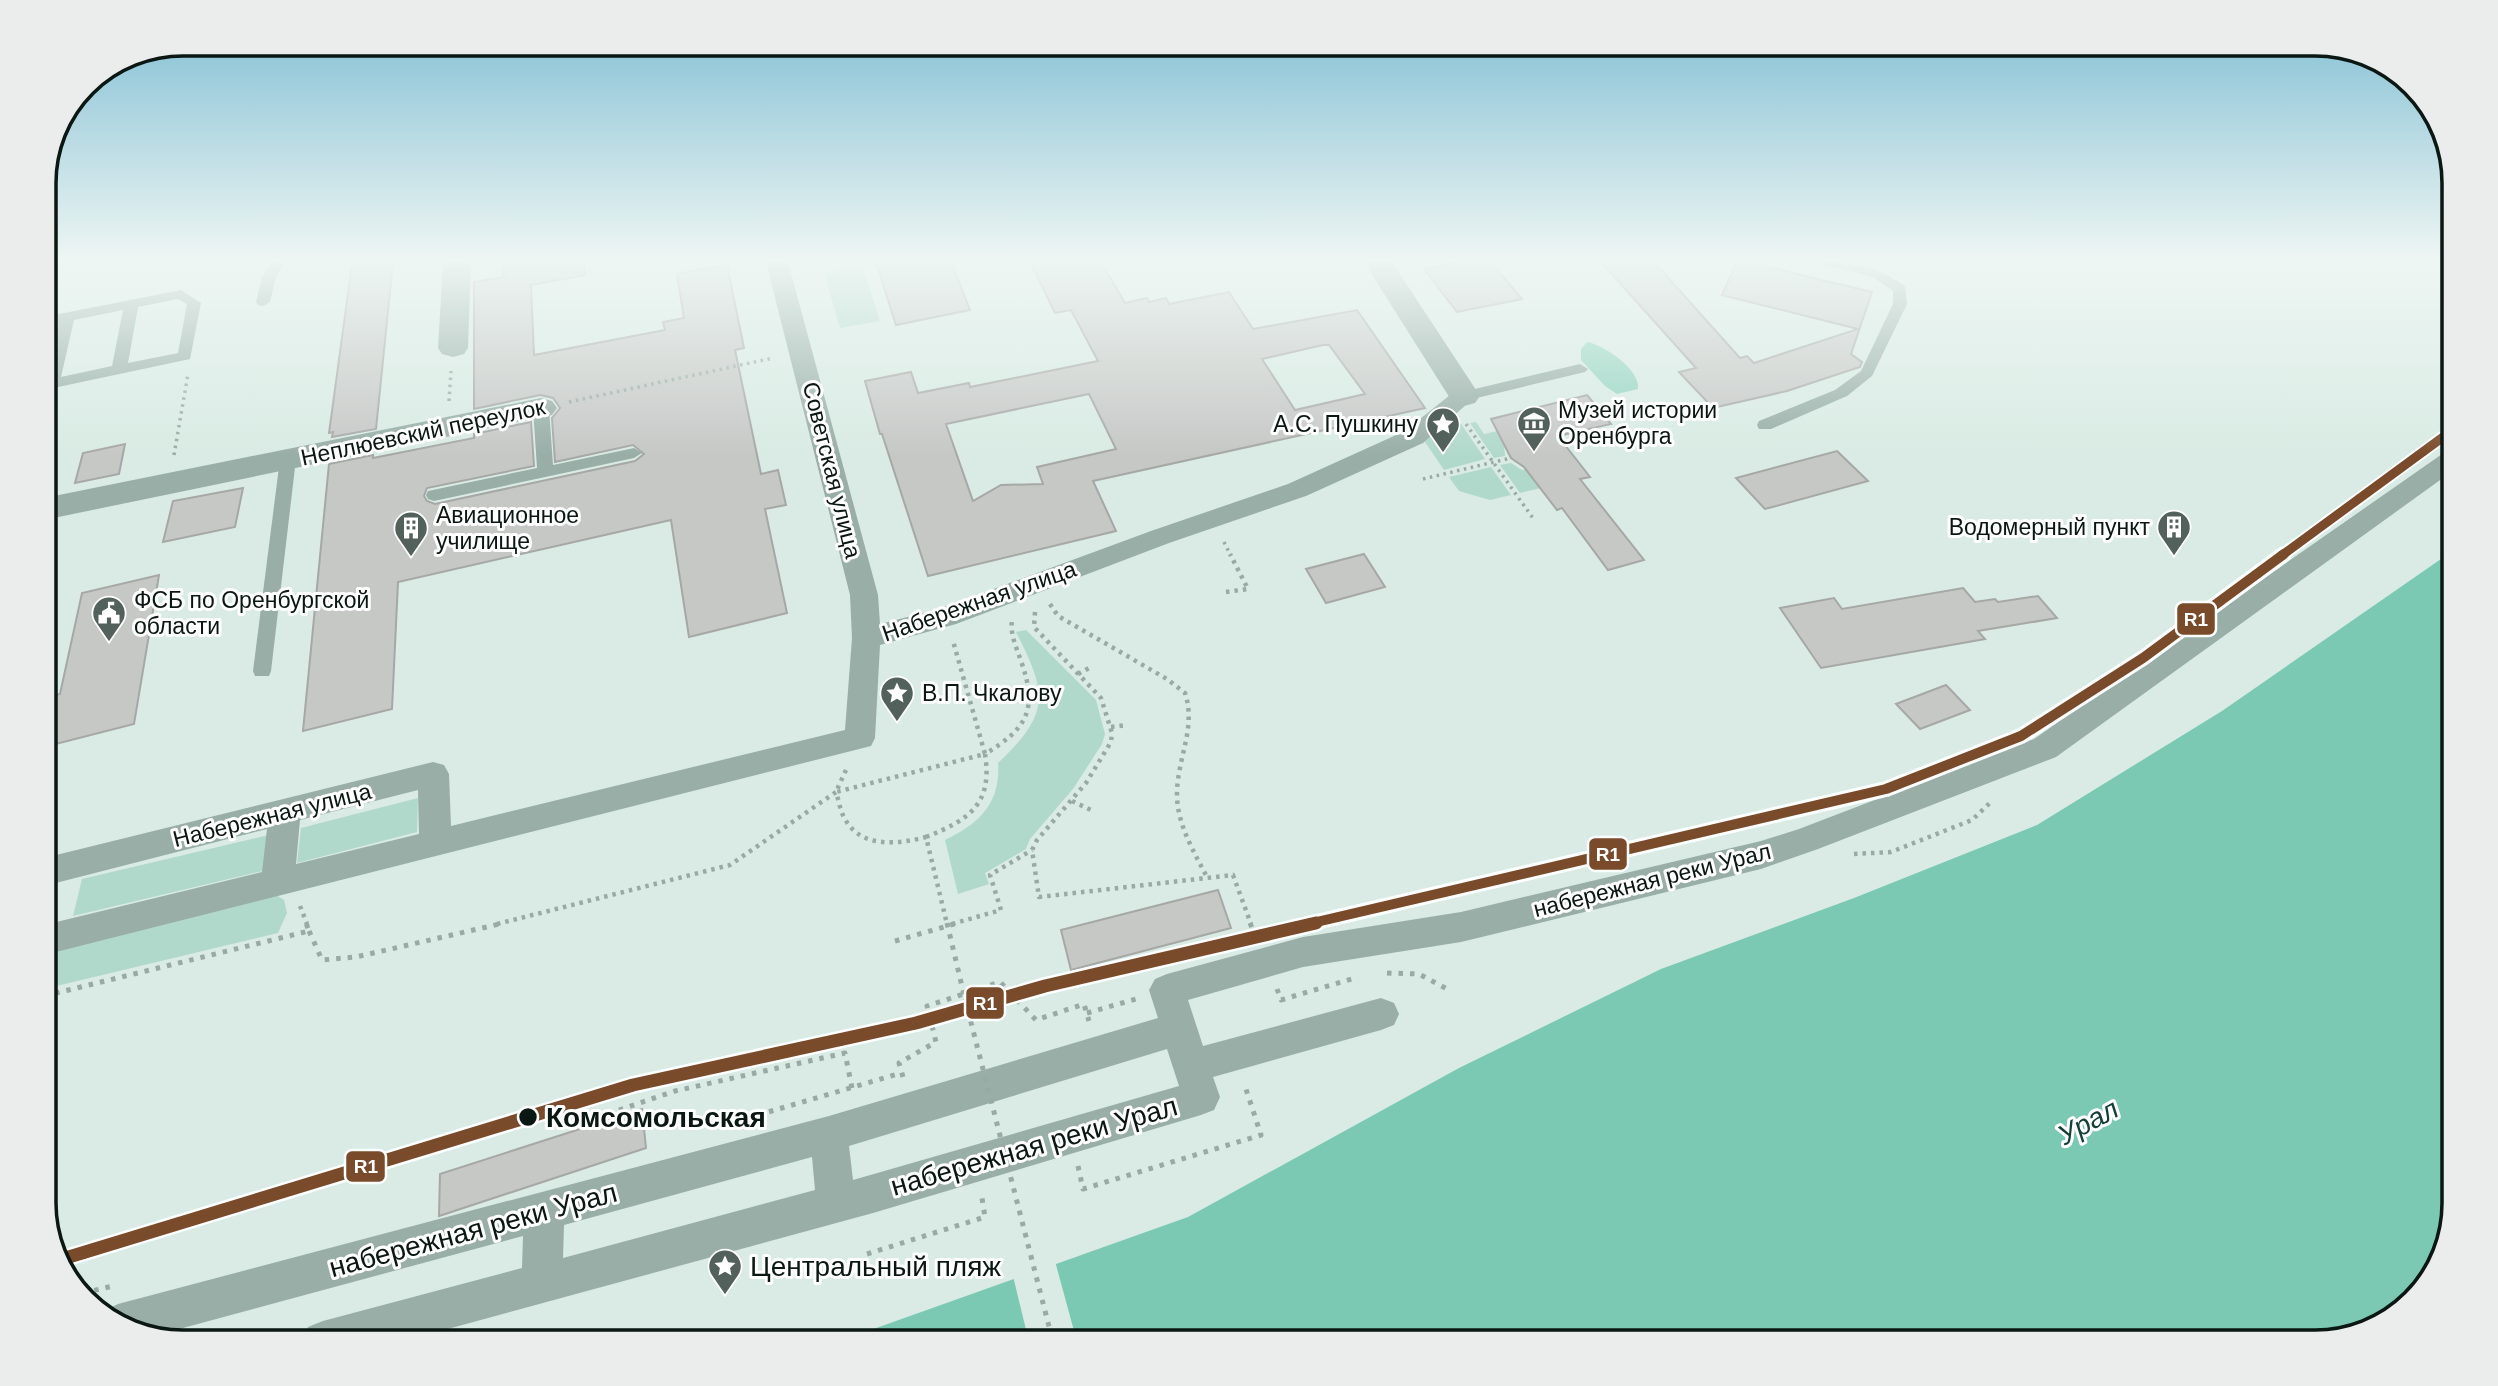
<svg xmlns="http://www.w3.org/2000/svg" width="2498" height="1386" font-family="Arial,sans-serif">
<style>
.green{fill:#b1d9cb}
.forest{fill:#93d4c0}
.water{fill:#7bc9b2}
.pier{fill:#d9ebe4}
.building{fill:#c6c8c6;stroke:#a6a8a6;stroke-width:2;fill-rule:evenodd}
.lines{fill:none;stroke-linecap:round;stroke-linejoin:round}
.path-far2{stroke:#98aaa3;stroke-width:3.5;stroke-dasharray:2.5 4.5;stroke-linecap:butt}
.path-far1{stroke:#98aaa3;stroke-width:4.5;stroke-dasharray:3.5 5;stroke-linecap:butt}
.path{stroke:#98aaa3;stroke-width:5;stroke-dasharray:4.5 7;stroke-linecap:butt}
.service{fill:#98aea7;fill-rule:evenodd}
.pedestrian{fill:#98aea7;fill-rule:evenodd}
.minor{fill:#98aea7;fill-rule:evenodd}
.path-bridge{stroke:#98aaa3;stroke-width:5;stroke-dasharray:4.5 7;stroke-linecap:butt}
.rail-1-far2-casing{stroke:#fff;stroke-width:13}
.rail-1-far1-casing{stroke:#fff;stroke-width:16}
.rail-1-casing{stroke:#fff;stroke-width:18}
.rail-1-far2{stroke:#7a4b2a;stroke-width:9}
.rail-1-far1{stroke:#7a4b2a;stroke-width:10}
.rail-1{stroke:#7a4b2a;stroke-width:13}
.stop-dot{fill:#0a1713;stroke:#fff;stroke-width:2.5}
.labels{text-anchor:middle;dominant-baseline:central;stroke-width:6;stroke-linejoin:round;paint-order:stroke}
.poi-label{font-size:23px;fill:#0a1713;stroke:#fff;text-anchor:start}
.street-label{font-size:23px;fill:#0a1713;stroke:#fff}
.near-stop-label{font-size:28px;font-weight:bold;fill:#0a1713;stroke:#fff;text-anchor:start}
.near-water-label{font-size:28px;font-style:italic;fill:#134134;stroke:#fff}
.near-street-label{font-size:28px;fill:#0a1713;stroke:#fff}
.near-poi-label{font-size:28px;fill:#0a1713;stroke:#fff;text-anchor:start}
.rim{fill:none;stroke:#0a1713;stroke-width:3.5}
.line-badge{stroke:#fff;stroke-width:2.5}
.badge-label{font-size:19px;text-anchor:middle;font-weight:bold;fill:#fff}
</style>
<rect width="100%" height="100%" fill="#d9ebe4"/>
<g class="green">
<polygon points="862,266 880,321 840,328 824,273"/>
<polygon points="1457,418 1485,459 1444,470 1423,439 1432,425"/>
<polygon points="1476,422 1484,434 1497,431 1507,445 1504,446 1505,456 1494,458 1470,423"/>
<polygon points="1511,463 1522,470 1527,469 1541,488 1520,493 1500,465"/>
<polygon points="1491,467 1511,495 1490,500 1459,491 1449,477"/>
<path d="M 1026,630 L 1096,700 L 1105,734 L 1102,744 L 1073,789 L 1030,839 L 1026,849 L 985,873 L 989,884 L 958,894 L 945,840 C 979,824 1001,803 998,763 C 1050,714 1048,694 1016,632 Z"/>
<polygon points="418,798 417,832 297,863 301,828"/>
<polygon points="273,834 267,870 73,916 82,879"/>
<polygon points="276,895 284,900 287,913 278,933 44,989 53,947"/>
</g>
<path class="forest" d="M 1587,342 C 1604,345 1640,369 1638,389 L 1617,394 L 1605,386 L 1581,360 L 1581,349 Z"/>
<polygon class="water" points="2454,550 2454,1203 2436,1272 2385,1323 2315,1342 837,1342 1188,1217 1459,1068 1661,969 1854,898 2037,825 2222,711"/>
<polygon class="pier" points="1055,1261 1077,1342 1029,1342 1013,1276"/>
<g class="building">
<polygon points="364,262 393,262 376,429 332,437 333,432 329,433 352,264"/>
<polygon points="518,262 584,262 585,275 531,285 534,355 665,330 663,322 684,318 677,274 727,265 744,348 735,350 761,474 778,470 786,505 765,509 787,613 689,637 671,520 398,582 392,709 303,731 329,464 373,455 373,458 474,438 474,434 531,422 534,466 427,488 424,496 427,501 435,504 635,461 644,454 633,445 555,462 552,418 560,408 553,398 540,395 474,409 474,282 504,277 503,265"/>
<polygon points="876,262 951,262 970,310 896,325"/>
<path d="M 1030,262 L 1101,262 L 1125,303 L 1147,298 L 1149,302 L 1166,298 L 1169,304 L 1229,292 L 1253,329 L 1357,310 L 1425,408 L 1093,481 L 1116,531 L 928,576 L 882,434 L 880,434 L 865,381 L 911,372 L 918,393 L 969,383 L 970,387 L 1098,361 L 1071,310 L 1055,313 ZM 1323,345 L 1329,345 L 1365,394 L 1295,410 L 1262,359 ZM 1089,394 L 1116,449 L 1037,467 L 1043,484 L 1001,485 L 973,501 L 946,424 Z"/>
<polygon points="1460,262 1491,262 1522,299 1457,312 1424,269"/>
<polygon points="1601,262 1654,262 1740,358 1747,356 1754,363 1858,329 1722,295 1737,262 1764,262 1764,266 1872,292 1851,354 1862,362 1860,367 1787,391 1713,408 1679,372 1696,368"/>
<polygon points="1587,395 1611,424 1558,436 1590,477 1580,479 1644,560 1608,570 1562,508 1557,510 1524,467 1511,458 1491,419"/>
<polygon points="125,444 119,474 75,483 83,453"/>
<polygon points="1837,451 1868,481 1765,509 1736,478"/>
<polygon points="243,488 235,527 163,542 173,501"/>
<polygon points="1364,554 1385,587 1326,603 1306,569"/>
<polygon points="159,575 134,724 44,747 44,698 60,694 82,593"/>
<polygon points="1963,588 1975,602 1995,599 1998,602 2038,596 2057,618 1978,631 1985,639 1821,668 1780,608 1834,598 1842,609"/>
<polygon points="1946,685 1970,710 1920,729 1896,704"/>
<polygon points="1218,890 1231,928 1071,970 1061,930"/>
<polygon points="642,1109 646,1148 439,1216 440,1174"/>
</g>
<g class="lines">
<g class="path-far2">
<polyline points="449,401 451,371"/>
<polyline points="569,402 773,358"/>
<polyline points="1466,424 1535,521"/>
<polyline points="174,455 188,374"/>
<polyline points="1423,479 1511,458"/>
<polyline points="1224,542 1231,556"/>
</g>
<g class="path-far1">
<polyline points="1226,592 1248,589 1230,554"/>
<path d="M 1050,604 L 1058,616 L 1167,679 L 1185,693 C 1197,729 1176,760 1177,797 C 1178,826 1195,854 1208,879"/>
<polyline points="1035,612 1034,627 1101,698 1112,733 1111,742 1086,783 1037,840 1032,850 1039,897 1233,875 1251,924"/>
<polyline points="1078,674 1089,668"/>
<polyline points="1111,727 1127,725"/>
<polyline points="846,770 836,792 985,754 953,641"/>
<polyline points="1072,801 1093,811"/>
<path d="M 926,837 C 969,820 993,804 985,754 C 1028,728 1038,709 1021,661 C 1016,646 1010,635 1012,619"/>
<polyline points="1854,854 1891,852 1972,820 1992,801"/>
<polyline points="300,906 307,924"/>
<path d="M 497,924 L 730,865 L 836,792 C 839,801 840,811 845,819 C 861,849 899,844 926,837 L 947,924"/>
<polyline points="952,924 1001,910 990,875 1032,850"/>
</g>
<g class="path">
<polyline points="947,923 965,999"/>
<polyline points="1250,923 1255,935"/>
<polyline points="309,931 322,960 356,957 504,923"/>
<polyline points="895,941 958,923"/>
<polyline points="1387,973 1419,974 1449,990"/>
<polyline points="1277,989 1281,1000 1358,977"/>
<polyline points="44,996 309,931 306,923"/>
<polyline points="1087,1013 1136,999"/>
<polyline points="903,1077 899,1063 936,1042 927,1006 1000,982 1036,1020 1084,1004 1089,1021"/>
<polyline points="619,1110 675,1091 845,1053 852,1088"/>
<polyline points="758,1115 901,1073"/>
<polyline points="1078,1166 1083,1189 1261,1135 1244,1083"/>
<polyline points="867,1254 985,1217 982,1198"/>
<polyline points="83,1293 113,1286"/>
</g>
<g class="service">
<polygon points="272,262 286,262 276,277 270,302 263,306 258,305 256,302 262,277"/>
<path d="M 1821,262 C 1855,262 1877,267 1905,286 L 1907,304 L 1872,376 L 1847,396 L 1771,429 L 1759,429 L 1757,425 L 1759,421 L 1835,390 L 1861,371 L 1893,304 L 1893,291 L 1873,277 L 1823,265 Z"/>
<path d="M 181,290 L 201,303 L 190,359 L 44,390 L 58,323 L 44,325 L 44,317 ZM 178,299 L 187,304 L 178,353 L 128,363 L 138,307 ZM 123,310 L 112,366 L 61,377 L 74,320 Z"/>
<polygon points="1580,364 1588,369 1585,372 1464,401 1456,396 1458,393"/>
<polygon points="541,403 549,408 553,465 634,448 642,453 634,458 434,501 428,499 426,495 428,491 537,468 533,408"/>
<polygon points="288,454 296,459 271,671 269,676 255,676 253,671 280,459"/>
</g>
<g class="pedestrian">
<path d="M 766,262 L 788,262 L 878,595 L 880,624 L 939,609 L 1151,531 L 1288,484 L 1405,431 L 1455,391 L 1464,389 L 1473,391 L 1476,396 L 1423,443 L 1306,496 L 1169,543 L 956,624 L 880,645 L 875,738 L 871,746 L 44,955 L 44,925 L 262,872 L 267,829 L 44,886 L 44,858 L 433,762 L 444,765 L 449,774 L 451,826 L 845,730 L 852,638 L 850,595 ZM 418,790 L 419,834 L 296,864 L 300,820 Z"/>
<path d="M 2454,450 L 2454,470 L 2056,757 L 1818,849 L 1761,869 L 1461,942 L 1303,967 L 1188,1000 L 1203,1046 L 1381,998 L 1394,1003 L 1399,1014 L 1394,1025 L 1381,1030 L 1213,1077 L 1220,1097 L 1214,1110 L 1201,1115 L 873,1213 L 400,1342 L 302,1342 L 308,1327 L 323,1321 L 522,1268 L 523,1236 L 157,1335 L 114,1324 L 102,1312 L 118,1304 L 829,1116 L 1158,1018 L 1149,990 L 1155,979 L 1167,974 L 1303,937 L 1461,912 L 1761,841 L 1799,829 L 2034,739 L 2445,452 ZM 1167,1049 L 1179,1086 L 853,1180 L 849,1146 ZM 812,1157 L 815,1190 L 563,1258 L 564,1225 Z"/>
</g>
<g class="minor">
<polygon points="443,262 471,262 468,348 464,354 453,357 442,354 438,348"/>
<polygon points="1364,262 1392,262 1480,396 1475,403 1464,406 1453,403"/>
<polygon points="541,398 552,401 557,408 552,415 44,520 44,498"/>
</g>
<polyline class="path-bridge" points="965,999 1053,1342"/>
<g class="rail-1-far2-casing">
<polyline id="rail-1-far2" points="2281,556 2454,429"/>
</g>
<g class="rail-1-far1-casing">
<polyline id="rail-1-far1" points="1308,924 1886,789 2021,736 2143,658 2284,554"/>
</g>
<g class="rail-1-casing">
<polyline id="rail-1" points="59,1260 633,1085 916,1023 1045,986 1316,923"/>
</g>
<use href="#rail-1-far2" class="rail-1-far2"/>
<use href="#rail-1-far1" class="rail-1-far1"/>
<use href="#rail-1" class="rail-1"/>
</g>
<linearGradient id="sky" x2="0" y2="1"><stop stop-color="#7cbcd2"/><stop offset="0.57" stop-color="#eef6f3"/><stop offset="1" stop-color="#eef6f3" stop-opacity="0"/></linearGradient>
<rect width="2498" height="456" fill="url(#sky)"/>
<defs>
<g id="museum-pin" transform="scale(1.75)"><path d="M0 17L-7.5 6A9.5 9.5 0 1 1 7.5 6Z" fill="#52615c" stroke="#fff"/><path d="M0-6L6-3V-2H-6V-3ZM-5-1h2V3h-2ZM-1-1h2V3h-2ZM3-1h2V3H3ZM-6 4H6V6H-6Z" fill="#fff"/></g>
<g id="sight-pin" transform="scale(1.75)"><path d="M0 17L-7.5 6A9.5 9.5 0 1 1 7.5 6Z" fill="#52615c" stroke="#fff"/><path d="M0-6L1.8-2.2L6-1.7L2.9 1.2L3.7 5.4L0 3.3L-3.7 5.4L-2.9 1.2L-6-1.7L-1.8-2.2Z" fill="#fff"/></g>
<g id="building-pin" transform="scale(1.75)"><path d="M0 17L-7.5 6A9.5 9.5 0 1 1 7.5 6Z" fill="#52615c" stroke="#fff"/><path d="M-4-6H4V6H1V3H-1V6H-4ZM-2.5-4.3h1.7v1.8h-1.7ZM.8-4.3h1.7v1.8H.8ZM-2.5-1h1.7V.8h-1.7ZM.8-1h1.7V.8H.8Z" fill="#fff"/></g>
<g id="civic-pin" transform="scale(1.75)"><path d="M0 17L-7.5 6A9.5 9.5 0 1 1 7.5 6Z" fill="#52615c" stroke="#fff"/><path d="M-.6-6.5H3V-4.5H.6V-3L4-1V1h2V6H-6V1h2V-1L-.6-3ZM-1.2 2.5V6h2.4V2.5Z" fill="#fff"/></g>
</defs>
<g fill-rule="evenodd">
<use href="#museum-pin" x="1534" y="423"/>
<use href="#sight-pin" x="1443" y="424"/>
<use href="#building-pin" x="2174" y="527"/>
<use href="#building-pin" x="411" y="528"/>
<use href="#civic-pin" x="109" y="613"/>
<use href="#sight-pin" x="897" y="693"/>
<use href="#sight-pin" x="725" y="1266"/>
</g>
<circle class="stop-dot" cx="528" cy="1117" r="10"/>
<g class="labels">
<g class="poi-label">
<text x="1558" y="410">Музей истории<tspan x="1558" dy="26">Оренбурга</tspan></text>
<text x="1418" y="424" text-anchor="end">А.С. Пушкину</text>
<text x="436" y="515">Авиационное<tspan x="436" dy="26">училище</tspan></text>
<text x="2150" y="527" text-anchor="end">Водомерный пункт</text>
<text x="134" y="600">ФСБ по Оренбургской<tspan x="134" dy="26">области</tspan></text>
<text x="922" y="693">В.П. Чкалову</text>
</g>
<g class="street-label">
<text transform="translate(423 432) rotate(-12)">Неплюевский переулок</text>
<text transform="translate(832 470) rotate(76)">Советская улица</text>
<text transform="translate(979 601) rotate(-19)">Набережная улица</text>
<text transform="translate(272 815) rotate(-14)">Набережная улица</text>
<text transform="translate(1652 880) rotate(-14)">набережная реки Урал</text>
</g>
<g class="near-stop-label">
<text x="546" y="1117">Комсомольская</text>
</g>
<g class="near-water-label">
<text transform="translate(2088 1122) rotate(-29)">Урал</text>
</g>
<g class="near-street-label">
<text transform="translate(1034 1146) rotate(-16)">набережная реки Урал</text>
<text transform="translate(473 1230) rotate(-15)">набережная реки Урал</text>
</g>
<g class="near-poi-label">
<text x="750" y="1266">Центральный пляж</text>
</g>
</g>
<path d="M0 0H2498V1386H0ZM183 56H2315A127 127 0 0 1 2442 183V1203A127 127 0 0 1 2315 1330H183A127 127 0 0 1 56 1203V183A127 127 0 0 1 183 56Z" fill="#ebecec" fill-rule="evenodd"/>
<path class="rim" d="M183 56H2315A127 127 0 0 1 2442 183V1203A127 127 0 0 1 2315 1330H183A127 127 0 0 1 56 1203V183A127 127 0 0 1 183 56Z"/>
<g class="line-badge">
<rect x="2176" y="602" width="40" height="34" rx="7" fill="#7a4b2a"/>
<rect x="1588" y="837" width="40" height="34" rx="7" fill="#7a4b2a"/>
<rect x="965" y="986" width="40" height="34" rx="7" fill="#7a4b2a"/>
<rect x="345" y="1150" width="41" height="33" rx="7" fill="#7a4b2a"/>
</g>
<g class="badge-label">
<text x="2196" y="626">R1</text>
<text x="1608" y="861">R1</text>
<text x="985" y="1010">R1</text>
<text x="366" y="1173">R1</text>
</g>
</svg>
